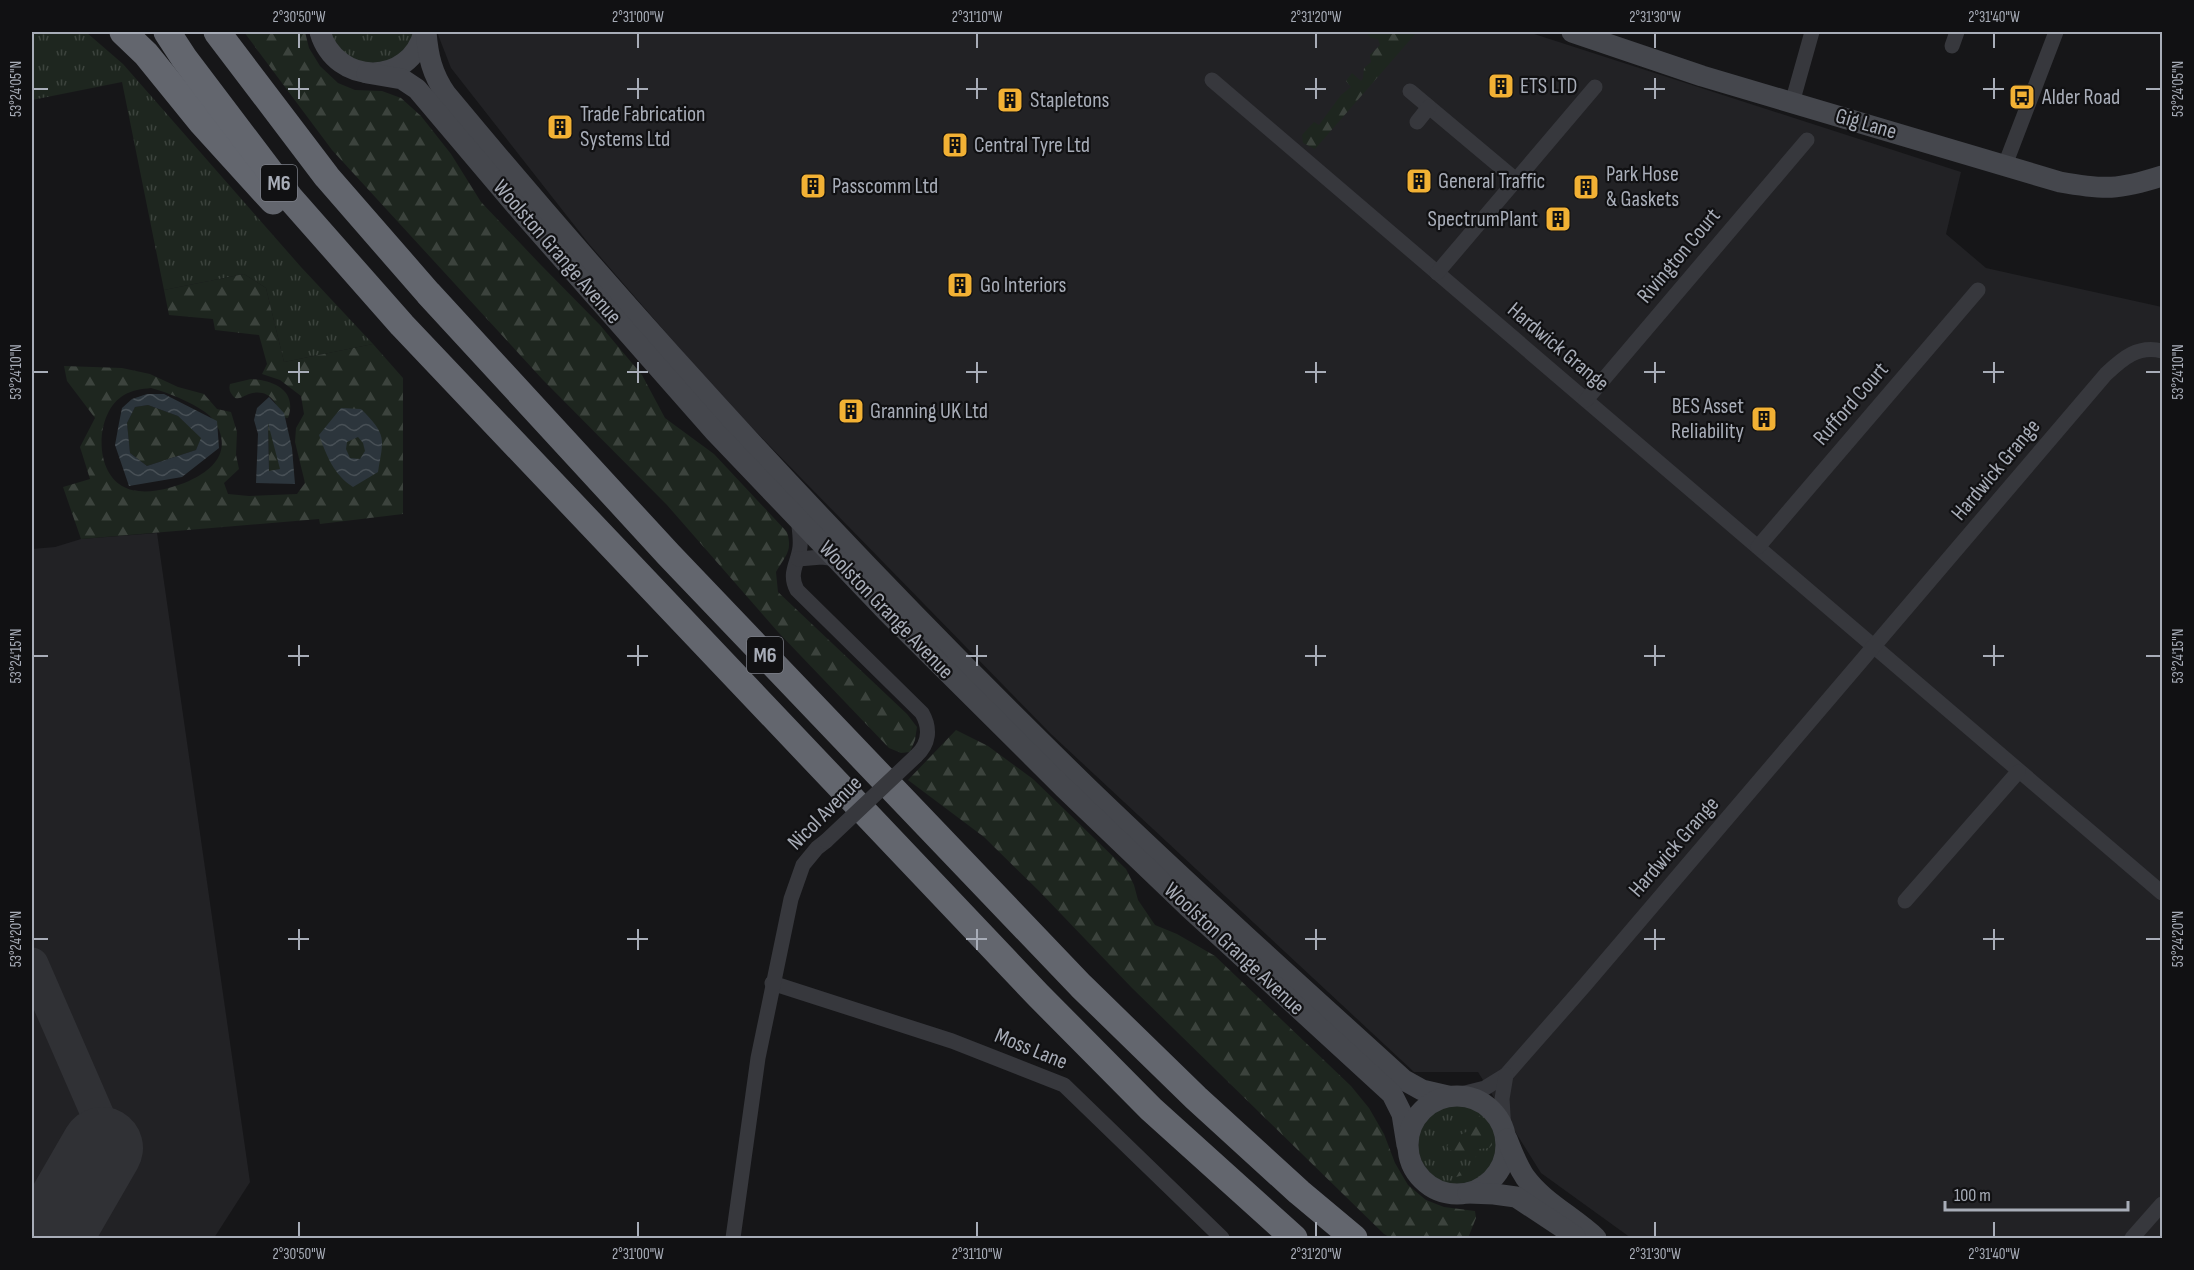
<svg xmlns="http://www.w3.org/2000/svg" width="2194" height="1270" font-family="'Sofia Sans Condensed',sans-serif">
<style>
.built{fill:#222225}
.grass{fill:url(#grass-tufts)}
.forest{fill:url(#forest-firs);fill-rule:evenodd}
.water{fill:url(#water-waves);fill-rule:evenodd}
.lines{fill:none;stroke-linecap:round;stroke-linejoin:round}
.taxiway{stroke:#303135;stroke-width:33}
.runway{stroke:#303135;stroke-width:82}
.street{stroke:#37383d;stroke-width:15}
.secondary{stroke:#45474d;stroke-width:21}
.highway{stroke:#63666e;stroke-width:27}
.street-bridge{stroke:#37383d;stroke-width:15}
.ticks{fill:none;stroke:#a8adb8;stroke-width:2}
.labels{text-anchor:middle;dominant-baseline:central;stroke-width:4.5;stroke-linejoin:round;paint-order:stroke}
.shield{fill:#111113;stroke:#7b7e86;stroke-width:1.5}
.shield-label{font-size:21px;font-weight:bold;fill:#a8adb8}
.poi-label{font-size:22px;fill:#a8adb8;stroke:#111113;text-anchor:start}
.street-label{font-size:22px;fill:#a8adb8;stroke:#111113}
.neatline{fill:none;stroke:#a8adb8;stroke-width:2}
.ticks-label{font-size:15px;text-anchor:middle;fill:#a8adb8}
</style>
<defs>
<pattern id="grass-tufts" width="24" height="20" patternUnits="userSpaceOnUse" patternTransform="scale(1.5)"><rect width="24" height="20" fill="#1e261f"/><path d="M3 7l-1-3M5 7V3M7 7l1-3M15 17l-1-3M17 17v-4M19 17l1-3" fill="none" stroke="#3c433d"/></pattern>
<pattern id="forest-firs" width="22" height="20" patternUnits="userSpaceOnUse" patternTransform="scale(1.5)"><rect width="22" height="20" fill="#1e261f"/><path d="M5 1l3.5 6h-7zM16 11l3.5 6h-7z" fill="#3c433d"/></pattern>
<pattern id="water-waves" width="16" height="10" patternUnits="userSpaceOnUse" patternTransform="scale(1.5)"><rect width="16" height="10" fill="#2c353c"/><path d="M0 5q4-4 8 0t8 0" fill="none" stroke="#485056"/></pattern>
</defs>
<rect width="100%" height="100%" fill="#161618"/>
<g class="built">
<polygon points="437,32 1528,32 1961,172 1946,234 1986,268 2162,307 2162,1238 1631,1238 1541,1173 1478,1072 1414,1072 1051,734 720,395 589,244 451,68"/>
<polygon points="157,533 250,1182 214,1238 32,1238 32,549 55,547 81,539"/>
</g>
<g class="grass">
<polygon points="32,32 86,32 123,64 301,267 373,344 284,362 266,288 244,274 164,290 122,82 32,100"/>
<path d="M 328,32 L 416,32 C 406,61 370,75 344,55 C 337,50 332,38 328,32 Z"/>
<circle cx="1459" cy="1144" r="41"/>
</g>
<g class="forest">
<path d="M 244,32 L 305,32 L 309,48 L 320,66 L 338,83 L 355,90 L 382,91 L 401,98 L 421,116 L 451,154 L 481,202 L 540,264 L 600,325 L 642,375 L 665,418 L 714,454 L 787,532 C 793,552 785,556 776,572 L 778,592 L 907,714 L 917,727 L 915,740 L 910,752 L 901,753 L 889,748 L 778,632 L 667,505 L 543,380 L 332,150 Z"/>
<polygon points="1365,32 1417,32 1315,149 1303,143 1302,135 1314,122 1319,125 1341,95 1351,87 1346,81 1352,73 1361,81 1363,78 1364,68 1371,62 1370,55 1380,45 1378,39 1371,38"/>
<path d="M 244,274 L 266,288 L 284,362 L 373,344 L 403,378 L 403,514 L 320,524 L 319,519 L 81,539 L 63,487 L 90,479 L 80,447 L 95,418 L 67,381 L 64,366 L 122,368 L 150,374 L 178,387 L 204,394 L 217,409 L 231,412 L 237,432 L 236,455 L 239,469 L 224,483 L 228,494 L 249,496 L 297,494 L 305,483 L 295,442 L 296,428 L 304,414 L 301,396 L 280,380 L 262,374 L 267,364 L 259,335 L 215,330 L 213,319 L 169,315 L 164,290 ZM 151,388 C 169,393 189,401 205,412 C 211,416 216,423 219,430 C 229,455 211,471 189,481 C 170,489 141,497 122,486 C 93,469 96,411 124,395 C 133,390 141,389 151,388 Z"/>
<path d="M 251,379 C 273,380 298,390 288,418 L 280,417 C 278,401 267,388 249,394 C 243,396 242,399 235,398 C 231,394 228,390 230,384 Z"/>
<polygon points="148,405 178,416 202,438 196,450 147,466 130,453 127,423 135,407"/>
<polygon points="268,419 281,469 269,472"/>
<polygon points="956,730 988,746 1033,779 1126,869 1134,885 1138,900 1155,925 1177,934 1215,956 1351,1086 1369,1108 1384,1134 1395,1163 1408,1185 1426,1200 1444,1207 1475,1211 1476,1218 1468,1238 1391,1238 1384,1234 1132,988 1039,891 984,837 908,780"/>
<polygon points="1478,1116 1487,1119 1489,1124 1487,1132 1491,1135 1492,1145 1489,1148 1479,1149 1478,1156 1473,1158 1474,1160 1455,1158 1462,1167 1463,1175 1456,1177 1447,1175 1447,1170 1450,1168 1448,1163 1452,1158 1453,1153 1455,1151 1449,1150 1447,1146 1458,1136 1474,1128 1475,1118"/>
</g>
<g class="water">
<path d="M 147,394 L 164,394 L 217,421 L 219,448 L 182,477 L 129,486 L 115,445 L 119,423 L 122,408 L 132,399 ZM 148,405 L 178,416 L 201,438 L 196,450 L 147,466 L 130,453 L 127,423 L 135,407 Z"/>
<path d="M 269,397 L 284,413 L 292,448 L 295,484 L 256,483 L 258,434 L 254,420 L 257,408 ZM 268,423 L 280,469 L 269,471 Z"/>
<path d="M 341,408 L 361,409 C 387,435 384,438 378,472 L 353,487 C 333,474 327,456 319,435 ZM 358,437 L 363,443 L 365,451 L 360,459 L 350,458 L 346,449 L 347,442 Z"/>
</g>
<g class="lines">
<polyline class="taxiway" points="32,964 106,1134 102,1148"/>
<polyline class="runway" points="50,1238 102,1148"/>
<g class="street">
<polyline points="1952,46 1957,32"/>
<polyline points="1212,80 2162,893"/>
<polyline points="1410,91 1516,180"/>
<polyline points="1792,103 1812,32"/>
<polyline points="1417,122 1429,107"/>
<polyline points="2005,165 2056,32"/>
<polyline points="1437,273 1595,87"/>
<polyline points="1586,400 1807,140"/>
<path d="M 798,518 C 799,528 801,537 800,547 C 798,564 788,573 797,590 L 922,713 C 931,729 929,744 916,756"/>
<polyline points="1758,547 1978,290"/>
<polyline points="798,559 822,557 837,559"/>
<polyline points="1905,901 2018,772"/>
<polyline points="772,983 952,1041 1064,1085 1222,1238"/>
<path d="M 1457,1095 L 1485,1088 L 1506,1075 L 1585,985 L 2106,374 C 2123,358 2138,345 2162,351"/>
<polyline points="1504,1130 1502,1099 1506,1075"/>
<polyline points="733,1238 758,1058 791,899 803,865 817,848 826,841"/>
<polyline points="2132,1238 2162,1204"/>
</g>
<g class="secondary">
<path d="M 320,32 C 336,86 410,87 424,32"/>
<path d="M 426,32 C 428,56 432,74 446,94 C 648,337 863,569 1089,789 C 1192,888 1298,984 1404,1080 L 1422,1090 L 1448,1096"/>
<path d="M 1572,32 L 1702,76 L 2060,182 C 2105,190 2118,190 2162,176"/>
<polyline points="367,73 402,79 417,89 523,214 715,432 887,612 1064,788 1187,906 1392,1094 1402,1114 1407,1145"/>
<circle cx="1457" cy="1145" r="49"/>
<path d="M 1507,1139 C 1512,1152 1517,1165 1525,1177 C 1543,1202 1574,1217 1596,1238"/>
<polyline points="1468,1193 1494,1194 1516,1197 1575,1236"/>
</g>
<g class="highway">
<polyline points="123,32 146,54 202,123 273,201"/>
<polyline points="167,32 184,58 290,198 402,325 1038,995 1151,1109 1294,1238"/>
<polyline points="217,32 327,177 428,293 669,555 1081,986 1196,1098 1299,1192 1354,1238"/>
</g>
<polyline class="street-bridge" points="826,841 916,756"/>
</g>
<path class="ticks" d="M 299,33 L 299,48M 638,33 L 638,48M 977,33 L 977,48M 1316,33 L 1316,48M 1655,33 L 1655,48M 1994,33 L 1994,48M 299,78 L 299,99M 638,78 L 638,99M 977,78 L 977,99M 1316,78 L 1316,99M 1655,78 L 1655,99M 1994,78 L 1994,99M 33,89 L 48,89M 288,89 L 309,89M 627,89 L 648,89M 966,89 L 987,89M 1305,89 L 1326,89M 1644,89 L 1665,89M 1983,89 L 2004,89M 2146,89 L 2161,89M 299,362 L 299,383M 638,362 L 638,383M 977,362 L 977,383M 1316,362 L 1316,383M 1655,362 L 1655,383M 1994,362 L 1994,383M 33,372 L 48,372M 288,372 L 309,372M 627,372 L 648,372M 966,372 L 987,372M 1305,372 L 1326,372M 1644,372 L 1665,372M 1983,372 L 2004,372M 2146,372 L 2161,372M 299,645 L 299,666M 638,645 L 638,666M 977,645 L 977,666M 1316,645 L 1316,666M 1655,645 L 1655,666M 1994,645 L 1994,666M 33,656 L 48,656M 288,656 L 309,656M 627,656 L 648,656M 966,656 L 987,656M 1305,656 L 1326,656M 1644,656 L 1665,656M 1983,656 L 2004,656M 2146,656 L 2161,656M 299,929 L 299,950M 638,929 L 638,950M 977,929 L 977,950M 1316,929 L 1316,950M 1655,929 L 1655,950M 1994,929 L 1994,950M 33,939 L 48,939M 288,939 L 309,939M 627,939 L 648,939M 966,939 L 987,939M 1305,939 L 1326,939M 1644,939 L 1665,939M 1983,939 L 2004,939M 2146,939 L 2161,939M 299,1222 L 299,1237M 638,1222 L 638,1237M 977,1222 L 977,1237M 1316,1222 L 1316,1237M 1655,1222 L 1655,1237M 1994,1222 L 1994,1237"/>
<defs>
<g id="building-square" transform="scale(1.35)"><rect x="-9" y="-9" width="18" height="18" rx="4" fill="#f2b134" stroke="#111113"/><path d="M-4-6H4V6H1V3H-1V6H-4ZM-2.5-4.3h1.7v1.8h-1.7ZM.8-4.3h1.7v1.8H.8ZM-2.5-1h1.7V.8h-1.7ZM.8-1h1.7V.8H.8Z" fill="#111"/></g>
<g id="bus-square" transform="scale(1.35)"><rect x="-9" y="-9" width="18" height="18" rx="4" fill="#f2b134" stroke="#111113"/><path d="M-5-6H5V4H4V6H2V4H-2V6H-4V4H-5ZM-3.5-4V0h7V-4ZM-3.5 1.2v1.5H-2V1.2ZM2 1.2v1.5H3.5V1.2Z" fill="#111"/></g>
</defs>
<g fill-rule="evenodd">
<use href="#building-square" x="1501" y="86"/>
<use href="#bus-square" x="2022" y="97"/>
<use href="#building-square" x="1010" y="100"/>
<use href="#building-square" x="560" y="127"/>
<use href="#building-square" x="955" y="145"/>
<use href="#building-square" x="1419" y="181"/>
<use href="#building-square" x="813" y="186"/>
<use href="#building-square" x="1586" y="187"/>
<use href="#building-square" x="1558" y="219"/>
<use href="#building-square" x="960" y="285"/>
<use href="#building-square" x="851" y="411"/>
<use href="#building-square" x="1764" y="419"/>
</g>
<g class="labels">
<g class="shield">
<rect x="261" y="165" width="36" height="36" rx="4.5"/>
<rect x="747" y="637" width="36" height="36" rx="4.5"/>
</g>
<g class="shield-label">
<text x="279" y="183">M6</text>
<text x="765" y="655">M6</text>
</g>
<g class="poi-label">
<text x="1520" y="86">ETS LTD</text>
<text x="2042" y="97">Alder Road</text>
<text x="1030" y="100">Stapletons</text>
<text x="580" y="114">Trade Fabrication<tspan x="580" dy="25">Systems Ltd</tspan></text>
<text x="974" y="145">Central Tyre Ltd</text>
<text x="1606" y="174">Park Hose<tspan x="1606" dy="25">&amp; Gaskets</tspan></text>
<text x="1438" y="181">General Traffic</text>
<text x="832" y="186">Passcomm Ltd</text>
<text x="1538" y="219" text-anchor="end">SpectrumPlant</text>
<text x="980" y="285">Go Interiors</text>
<text x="1744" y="406" text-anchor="end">BES Asset<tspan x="1744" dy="25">Reliability</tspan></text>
<text x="870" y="411">Granning UK Ltd</text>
</g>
<g class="street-label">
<text transform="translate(1866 124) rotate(16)">Gig Lane</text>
<text transform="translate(557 252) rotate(49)">Woolston Grange Avenue</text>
<text transform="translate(1679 256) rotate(-50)">Rivington Court</text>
<text transform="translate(1558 347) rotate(40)">Hardwick Grange</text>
<text transform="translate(1851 404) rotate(-49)">Rufford Court</text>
<text transform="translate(1996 470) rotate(-50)">Hardwick Grange</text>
<text transform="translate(886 610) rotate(46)">Woolston Grange Avenue</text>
<text transform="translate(825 813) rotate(-45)">Nicol Avenue</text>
<text transform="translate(1674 847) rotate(-49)">Hardwick Grange</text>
<text transform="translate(1234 949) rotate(43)">Woolston Grange Avenue</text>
<text transform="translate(1031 1049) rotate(22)">Moss Lane</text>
</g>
</g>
<rect width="2194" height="1270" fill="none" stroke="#111113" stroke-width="66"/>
<path d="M1945 1201v9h183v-9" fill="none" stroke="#a8adb8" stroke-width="3"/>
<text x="1954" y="1201" font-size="18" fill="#a8adb8" stroke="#111113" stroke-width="4.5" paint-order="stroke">100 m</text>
<rect x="33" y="33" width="2128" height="1204" class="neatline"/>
<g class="ticks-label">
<text x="299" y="22">2°30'50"W</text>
<text x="638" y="22">2°31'00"W</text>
<text x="977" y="22">2°31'10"W</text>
<text x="1316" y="22">2°31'20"W</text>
<text x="1655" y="22">2°31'30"W</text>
<text x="1994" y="22">2°31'40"W</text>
<text transform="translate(2178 89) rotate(-90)" y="5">53°24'05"N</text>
<text transform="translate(16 89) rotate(-90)" y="5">53°24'05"N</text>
<text transform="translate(2178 372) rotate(-90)" y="5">53°24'10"N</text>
<text transform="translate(16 372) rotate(-90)" y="5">53°24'10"N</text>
<text transform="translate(2178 656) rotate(-90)" y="5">53°24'15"N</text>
<text transform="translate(16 656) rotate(-90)" y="5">53°24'15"N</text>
<text transform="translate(2178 939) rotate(-90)" y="5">53°24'20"N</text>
<text transform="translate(16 939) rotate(-90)" y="5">53°24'20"N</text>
<text x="299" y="1259">2°30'50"W</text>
<text x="638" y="1259">2°31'00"W</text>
<text x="977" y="1259">2°31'10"W</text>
<text x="1316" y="1259">2°31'20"W</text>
<text x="1655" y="1259">2°31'30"W</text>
<text x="1994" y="1259">2°31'40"W</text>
</g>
</svg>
